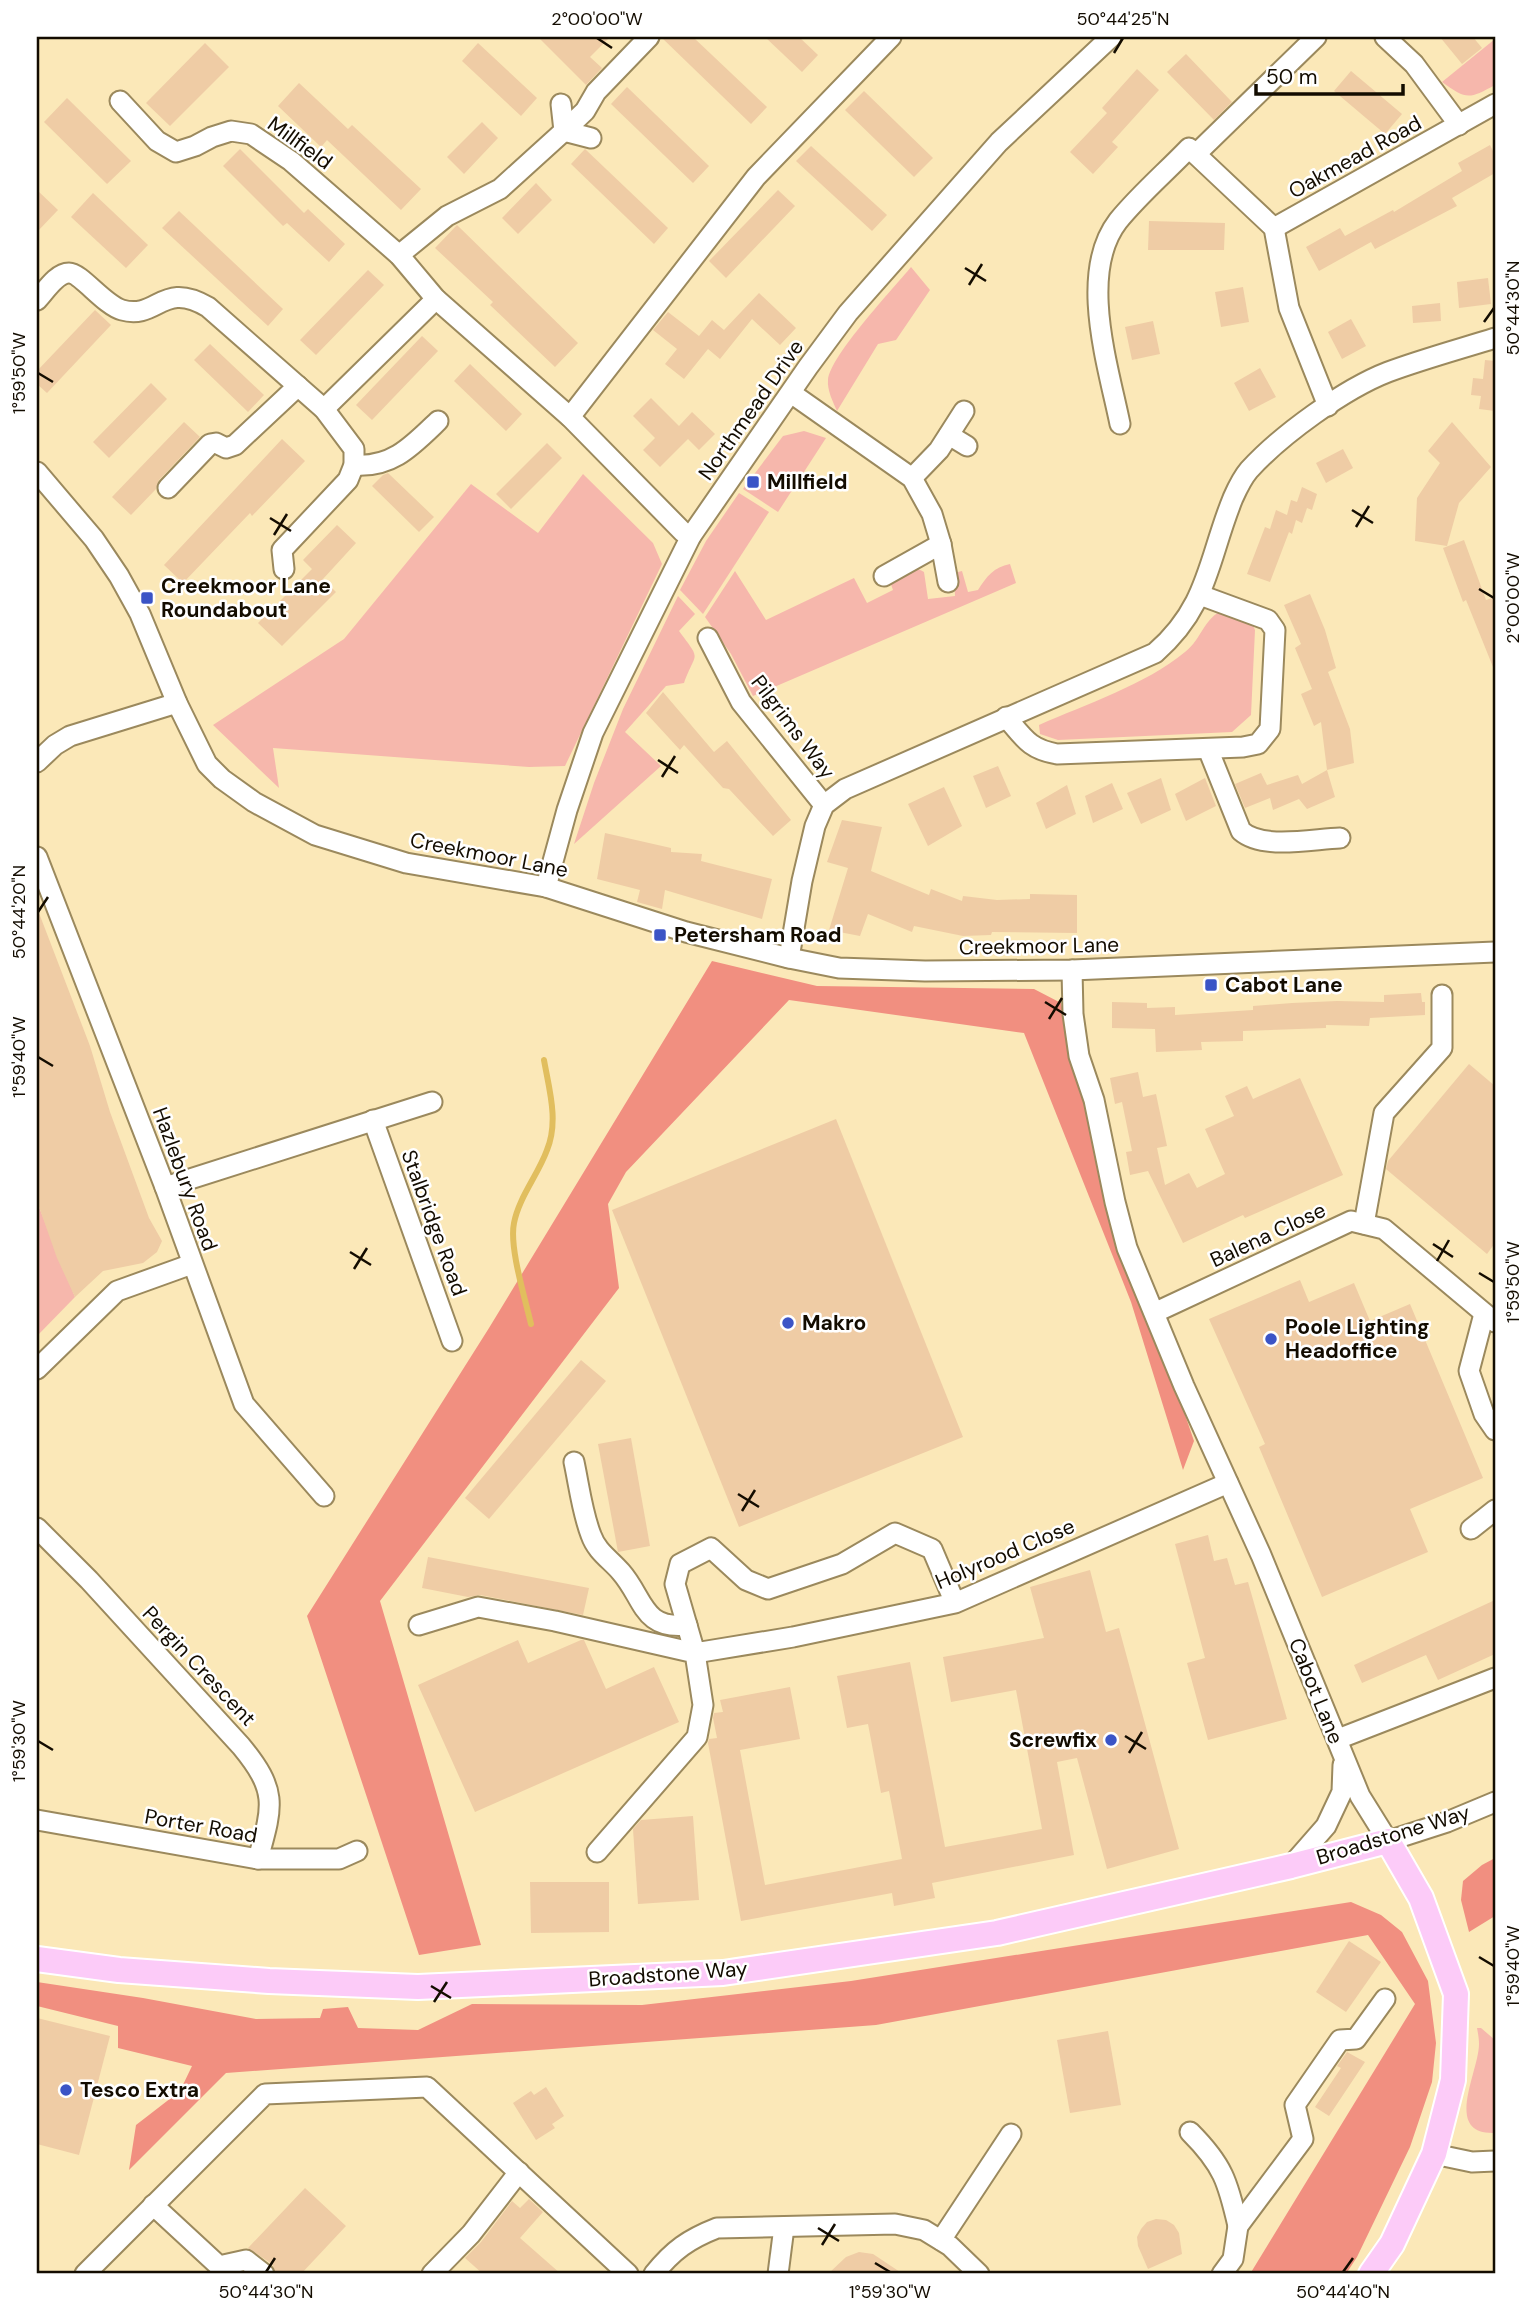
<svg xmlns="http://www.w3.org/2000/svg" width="1532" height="2311" font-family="'DM Sans',sans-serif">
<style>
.green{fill:#f6b7ac}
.forest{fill:#f18f80}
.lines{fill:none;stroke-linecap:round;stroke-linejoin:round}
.stream{stroke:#e1be5e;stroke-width:6}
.building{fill:#efcca5}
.minor-casing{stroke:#9b895d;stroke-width:23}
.major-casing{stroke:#fff;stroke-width:28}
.minor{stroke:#fff;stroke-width:19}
.major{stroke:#fccbf8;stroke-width:24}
.ticks{fill:none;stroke:#130c00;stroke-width:2.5}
.poi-dot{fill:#3b54c6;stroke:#fff;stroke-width:2.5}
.labels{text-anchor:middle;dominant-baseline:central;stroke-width:5;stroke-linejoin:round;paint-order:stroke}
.street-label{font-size:21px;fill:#130c00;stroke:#fff}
.poi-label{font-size:21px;font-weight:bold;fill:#130c00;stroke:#fff;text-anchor:start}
.neatline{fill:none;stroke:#130c00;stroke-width:2.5}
.ticks-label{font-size:18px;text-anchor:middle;fill:#130c00}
</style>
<rect width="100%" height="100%" fill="#fbe8b8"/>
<g class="green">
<path d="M 1495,39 L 1495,85 C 1468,100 1466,99 1442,82 Z"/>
<path d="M 911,267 L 930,290 L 896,340 L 878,344 L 837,411 C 833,402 827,390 828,380 C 830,356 893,289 911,267 Z"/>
<polygon points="804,431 826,438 778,512 743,489 783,436"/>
<polygon points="583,474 653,543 662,564 565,766 529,767 273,748 279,788 213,725 344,639 471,484 538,533"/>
<polygon points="739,493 769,512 703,614 680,590 706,541"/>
<path d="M 1010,564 L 1016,583 L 753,696 L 731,654 L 705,617 L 735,571 L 766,620 L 854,578 L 867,603 L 893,590 L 889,579 C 901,573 911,564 924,572 L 928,599 L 955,596 L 954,573 L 962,571 L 968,592 L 978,590 C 986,577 994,567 1010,564 Z"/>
<path d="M 678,596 L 695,614 L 679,631 C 702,662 696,650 684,683 L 666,686 L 625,732 L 661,766 L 574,844 L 594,783 L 623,709 Z"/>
<path d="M 1224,610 L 1252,623 L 1255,630 L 1251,715 L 1232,732 L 1058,740 L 1040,734 L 1039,725 C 1086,704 1145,685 1185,652 C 1202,639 1204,617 1224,610 Z"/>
<polygon points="37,1202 75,1297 37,1336"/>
<path d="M 1477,2028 L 1481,2028 L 1495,2040 L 1495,2133 C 1442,2135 1479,2072 1479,2044 C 1479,2039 1478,2033 1477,2028 Z"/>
</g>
<g class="forest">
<polygon points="712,961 817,986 1034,989 1061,1003 1112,1229 1151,1315 1194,1441 1183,1470 1131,1302 1024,1033 789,1000 626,1172 608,1204 619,1288 380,1601 481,1945 419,1955 307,1616 489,1328"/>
<polygon points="1495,1858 1495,1916 1469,1932 1461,1900 1463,1881 1482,1865"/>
<polygon points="1351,1902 1381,1915 1402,1932 1428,1981 1436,2043 1432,2082 1410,2147 1357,2257 1346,2274 1250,2274 1415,2004 1368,1935 876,2025 226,2073 129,2170 136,2125 180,2091 192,2066 118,2048 118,2026 37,2006 37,1982 143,1998 256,2019 320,2018 323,2009 348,2007 358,2028 418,2030 472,2004 642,2005 851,1981"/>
</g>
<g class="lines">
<path class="stream" d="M 531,1324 C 525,1298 509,1247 514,1223 C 519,1197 538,1175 547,1150 C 559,1121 549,1089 544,1060"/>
</g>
<g class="building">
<polygon points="538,37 610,37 590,57 602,68 586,85"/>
<polygon points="661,37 693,37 767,107 751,124"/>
<polygon points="765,37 799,37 818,55 802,72"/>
<polygon points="1440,37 1473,37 1482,48 1462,64"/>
<polygon points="205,43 229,67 170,126 146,103"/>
<polygon points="478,43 537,98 521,116 462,61"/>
<polygon points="1186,54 1232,102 1214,120 1167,72"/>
<polygon points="1137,69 1159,90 1112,142 1118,147 1093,174 1070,152 1107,113 1102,108"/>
<polygon points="1351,71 1402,114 1385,134 1334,91"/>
<polygon points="299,83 348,129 352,125 421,189 401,210 327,140 321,147 278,106"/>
<polygon points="627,87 709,166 693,183 611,104"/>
<polygon points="864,91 933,158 914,177 845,110"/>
<polygon points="67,98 131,161 107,184 44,122"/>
<polygon points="482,122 498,138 464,174 447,157"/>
<polygon points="1490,145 1495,155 1495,173 1452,198 1457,206 1375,249 1371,242 1319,271 1306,247 1340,228 1345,236 1393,210 1394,212 1462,171 1458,163"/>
<polygon points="811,146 887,215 872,231 796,161"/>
<polygon points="240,149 304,213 308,209 345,244 329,262 287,223 283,226 223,166"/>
<polygon points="585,149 668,228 654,244 571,164"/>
<polygon points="536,183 552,200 518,234 502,218"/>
<polygon points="37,190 58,210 37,232"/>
<polygon points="778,190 795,206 726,278 709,261"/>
<polygon points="93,193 148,245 126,268 71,217"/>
<polygon points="179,211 283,309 268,326 162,228"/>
<polygon points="1149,221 1225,223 1224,250 1148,250"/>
<polygon points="457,225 578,343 555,367 490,305 493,302 435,248"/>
<polygon points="368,270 384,285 316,355 300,340"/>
<polygon points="1488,278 1491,304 1459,308 1457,282"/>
<polygon points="1243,287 1249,322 1221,327 1215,292"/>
<polygon points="759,293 796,328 780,345 752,319 720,359 708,349 684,379 665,364 677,349 653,330 668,312 699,336 712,320 724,330"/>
<polygon points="1440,303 1441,321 1413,323 1412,306"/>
<polygon points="95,310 111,325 47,393 37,384 37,371"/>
<polygon points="1351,319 1366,346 1342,359 1328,332"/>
<polygon points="1153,321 1160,354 1132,360 1125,327"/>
<polygon points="422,336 438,351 372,420 356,405"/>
<polygon points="210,344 264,395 248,412 194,360"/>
<polygon points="1485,360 1495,361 1495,411 1479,409 1481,396 1471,395 1473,378 1483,379"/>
<polygon points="470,364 522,414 506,431 454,381"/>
<polygon points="1260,368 1276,397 1249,411 1234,383"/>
<polygon points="151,383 167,399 109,458 93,442"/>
<polygon points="651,398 679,426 692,412 715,434 699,450 688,439 660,467 643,450 655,438 633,416"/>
<polygon points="184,422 200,437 159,480 156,489 131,515 112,497"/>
<polygon points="1452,422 1491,467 1459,503 1447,546 1415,541 1417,498 1440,463 1428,451"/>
<polygon points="282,439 305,461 252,516 250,513 183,583 164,565"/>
<polygon points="547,443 562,458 511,509 496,494"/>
<polygon points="1343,449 1353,468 1326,483 1316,463"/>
<polygon points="388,473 434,517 419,532 372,486 383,475"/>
<polygon points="1302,487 1317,494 1312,510 1307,508 1302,523 1296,520 1292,534 1289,532 1270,582 1247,574 1265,527 1270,529 1276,510 1287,515 1291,500 1297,502"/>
<polygon points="337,525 356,543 323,579 336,592 282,646 258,623 312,569 303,560"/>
<polygon points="1464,540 1486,600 1495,597 1495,672 1466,600 1463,602 1443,548"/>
<polygon points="1310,594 1325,630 1336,668 1328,672 1350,729 1354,763 1327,770 1321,722 1314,726 1301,694 1312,689 1295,648 1301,644 1284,605"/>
<polygon points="663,692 714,752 727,741 791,820 773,836 729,789 723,788 684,745 680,750 646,713"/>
<polygon points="998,766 1011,796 986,808 973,776"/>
<polygon points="1327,770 1335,797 1307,809 1299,799 1273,810 1270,798 1245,808 1235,784 1261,773 1267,785 1298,775 1302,784"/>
<polygon points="1161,778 1171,810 1141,824 1127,793"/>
<polygon points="1205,778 1216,806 1186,821 1175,794"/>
<polygon points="1112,783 1123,809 1093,823 1085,796"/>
<polygon points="1067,785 1076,814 1046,829 1036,803"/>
<polygon points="944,787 962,826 928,846 908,804"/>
<polygon points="842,820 882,827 871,871 929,895 931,889 962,901 963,896 997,900 1030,899 1030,894 1077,895 1077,933 992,932 991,935 963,936 914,926 912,932 868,914 860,936 829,930 848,868 827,862"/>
<polygon points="605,833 671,848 671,852 702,854 701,861 772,879 762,919 665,890 662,909 637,902 640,890 597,879"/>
<polygon points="37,913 39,913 90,1046 110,1112 149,1218 162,1241 157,1252 143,1263 103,1271 75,1297 57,1258 37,1201"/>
<polygon points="1421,993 1422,1002 1425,1002 1425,1015 1370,1018 1369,1026 1326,1025 1326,1028 1243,1031 1243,1041 1201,1042 1202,1050 1156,1052 1155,1029 1112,1028 1112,1002 1147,1003 1147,1008 1175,1007 1175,1015 1253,1010 1253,1006 1292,1003 1337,1001 1384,1002 1384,995"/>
<polygon points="1469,1064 1495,1086 1495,1243 1487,1254 1386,1169 1388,1161"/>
<polygon points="1138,1072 1143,1097 1156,1094 1167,1146 1157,1148 1165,1185 1189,1173 1197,1188 1225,1174 1205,1129 1234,1116 1225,1096 1247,1086 1253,1099 1300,1078 1343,1175 1245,1218 1243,1215 1183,1243 1148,1171 1130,1175 1126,1152 1132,1151 1122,1102 1115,1104 1110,1078"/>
<polygon points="836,1119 963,1437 739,1527 612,1210"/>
<polygon points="1300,1280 1309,1302 1354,1283 1370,1321 1410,1304 1483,1478 1410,1509 1428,1552 1322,1597 1259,1447 1265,1444 1209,1319"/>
<polygon points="581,1360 606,1381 489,1519 465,1498"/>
<polygon points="631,1438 650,1546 618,1552 598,1444"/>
<polygon points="1208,1535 1214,1561 1227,1558 1235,1585 1248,1582 1287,1719 1208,1740 1187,1663 1205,1658 1175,1544"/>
<polygon points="428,1557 589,1588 583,1615 480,1595 468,1597 422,1588"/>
<polygon points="1090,1570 1106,1632 1119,1628 1179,1849 1107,1869 1077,1758 1057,1762 1074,1855 932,1883 935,1898 894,1906 892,1893 741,1921 708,1743 709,1739 717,1738 713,1718 714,1713 723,1712 720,1700 790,1687 800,1739 740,1750 765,1885 902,1859 889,1791 881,1793 868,1724 847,1728 837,1676 910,1662 945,1847 1042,1829 1016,1690 951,1702 943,1657 1044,1638 1030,1587"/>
<polygon points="1495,1600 1495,1654 1438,1680 1426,1655 1362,1683 1354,1665"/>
<polygon points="518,1640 528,1663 581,1640 584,1640 606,1689 654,1667 679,1722 475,1812 418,1685"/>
<polygon points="693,1816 699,1900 638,1904 633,1829 641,1820"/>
<polygon points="530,1882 609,1882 609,1932 531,1933"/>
<polygon points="1349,1941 1381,1962 1346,2012 1316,1992"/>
<polygon points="37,2018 110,2036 79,2155 37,2144"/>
<polygon points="1108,2031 1121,2105 1070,2113 1057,2040"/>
<polygon points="1347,2052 1365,2062 1329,2116 1315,2107 1341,2068 1337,2066"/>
<polygon points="546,2087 564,2116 552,2124 555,2128 536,2140 513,2103 531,2091 534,2095"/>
<polygon points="305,2188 346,2226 301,2274 276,2274 272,2264 248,2248"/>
<polygon points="529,2199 543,2212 520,2238 561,2274 483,2274 465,2258 481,2242 512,2201 520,2208"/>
<polygon points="1156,2219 1166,2220 1174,2225 1179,2233 1182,2254 1148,2269 1138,2246 1137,2237 1141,2229 1147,2222"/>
<polygon points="859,2252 873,2254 903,2274 828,2274 846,2257"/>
</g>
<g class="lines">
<g class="minor-casing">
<g id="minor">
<polyline points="1385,37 1414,64 1459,125"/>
<polyline points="120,101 157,141 176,152 195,146 212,137 231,131 251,134 291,161 399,255 436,299 570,417 683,532 691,536"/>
<polyline points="561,104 564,131"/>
<polyline points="564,131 585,111 596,92 649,37"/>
<polyline points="1196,154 1316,37"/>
<polyline points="1274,228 1495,104"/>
<polyline points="399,255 447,216 500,189 564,131 591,138"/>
<path d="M 37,300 C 45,292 56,273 69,273 C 81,273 104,305 122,310 C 158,320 162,280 208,307 L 324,409 L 354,449 L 354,465 L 348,480 L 282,550 L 284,569"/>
<polyline points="791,393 912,478 932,514 941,544 948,582"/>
<polyline points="324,409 436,299"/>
<polyline points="570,417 756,177 891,37"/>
<path d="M 1120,424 C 1108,365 1078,273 1118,221 C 1139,195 1166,172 1189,148 L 1274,228 L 1289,308 L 1328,406"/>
<polyline points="949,435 967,446"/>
<path d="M 354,465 C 392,468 412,446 438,421"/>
<polyline points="37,472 94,539 119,576 140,614 177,703 207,764 222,779 254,802 315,835 406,863 546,887 686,932 789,958 839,968 925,971 1072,970 1495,952"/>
<polyline points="912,478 939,450 964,411"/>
<polyline points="168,488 210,444 216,443 226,448 235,445 298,386"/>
<polyline points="884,576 941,544"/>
<polyline points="708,638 741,702 824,805"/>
<path d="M 1006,717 C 1024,738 1029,749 1057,754 L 1243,747 L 1258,744 L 1270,729 L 1275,630 L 1268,620 L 1200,595"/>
<path d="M 1208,749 L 1241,831 C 1263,850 1312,839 1340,838"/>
<polyline points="37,762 55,745 70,736 177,703"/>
<polyline points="37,857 165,1187 244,1404 324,1496"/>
<polyline points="546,887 567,810 593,733 691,536 808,367 848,313 999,142 1111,37"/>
<path d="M 789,958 L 802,881 L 815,826 L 824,805 L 845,789 L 1155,653 C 1209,606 1208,559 1233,498 C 1237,489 1243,477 1249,470 C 1281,435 1344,389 1388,372 C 1423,359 1460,349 1495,338"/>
<polyline points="1072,970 1073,1014 1079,1056 1094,1100 1115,1202 1127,1248 1184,1386 1261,1555 1360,1796 1388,1841 1447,1822 1495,1802"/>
<polyline points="373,1120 452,1341"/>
<polyline points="165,1187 432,1102"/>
<polyline points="1364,1224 1384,1113 1442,1048 1442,995"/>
<polyline points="1156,1312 1351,1221 1384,1229 1495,1322"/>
<polyline points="1484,1314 1469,1371 1484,1414 1495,1430"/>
<polyline points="37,1369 117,1291 192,1264"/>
<path d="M 574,1462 C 579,1485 582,1512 591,1535 C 597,1552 610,1559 621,1572 C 644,1598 642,1630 687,1625"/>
<path d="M 37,1528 L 89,1580 L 241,1746 C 278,1791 273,1805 258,1859"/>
<polyline points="1471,1529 1495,1510"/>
<polyline points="955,1603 932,1549 895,1533 842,1564 768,1589 746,1580 711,1548 680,1564 675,1584 695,1653 793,1637 955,1603 1228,1483"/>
<polyline points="419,1625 478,1607 555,1621 695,1653 703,1705 697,1737 597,1852"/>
<polyline points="1338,1739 1495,1678"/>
<polyline points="37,1820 258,1859 339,1859 357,1851"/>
<polyline points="1291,1866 1326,1826 1342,1792 1343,1765"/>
<path d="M 1190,2132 C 1223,2165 1228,2182 1238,2226"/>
<polyline points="1434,2154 1472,2162 1495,2161"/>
<polyline points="153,2205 219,2266 246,2260 264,2274"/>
<polyline points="941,2240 1011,2134"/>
<polyline points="85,2274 265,2094 427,2087 628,2274"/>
<polyline points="432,2274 471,2234 519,2172"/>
<path d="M 654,2274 C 673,2250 689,2239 717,2228 L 895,2224 L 924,2230 L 950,2246 L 979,2274"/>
<polyline points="778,2274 784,2227"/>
<polyline points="1222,2274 1233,2259 1238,2226 1303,2139 1295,2105 1340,2040 1356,2039 1385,1999"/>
</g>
</g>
<g class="major-casing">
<polyline id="major" points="37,1959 119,1970 269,1981 418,1987 723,1973 997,1933 1291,1866 1388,1841 1421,1898 1456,1994 1453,2080 1434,2154 1392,2244 1371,2274"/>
</g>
<use href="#minor" class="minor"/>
<use href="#major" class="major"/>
</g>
<path class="ticks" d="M 597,38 L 612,48M 1114,53 L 1123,38M 965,268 L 986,281M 969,285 L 982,264M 1484,322 L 1494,308M 38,373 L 53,382M 1352,510 L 1373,523M 270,518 L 291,531M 1356,527 L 1369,506M 274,535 L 287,514M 1479,589 L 1494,598M 658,760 L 678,773M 662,777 L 675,756M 38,912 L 48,897M 1045,1002 L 1066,1015M 1049,1019 L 1062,998M 38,1057 L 53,1066M 1433,1244 L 1453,1257M 350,1252 L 371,1265M 1437,1261 L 1449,1240M 354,1269 L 367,1248M 1479,1273 L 1494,1282M 738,1494 L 759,1507M 742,1511 L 755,1490M 1125,1736 L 1146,1749M 38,1741 L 53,1750M 1129,1753 L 1142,1732M 1479,1957 L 1494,1966M 431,1986 L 451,1998M 434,2002 L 447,1982M 818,2228 L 839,2241M 822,2245 L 835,2224M 875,2263 L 890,2272M 266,2272 L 275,2258M 1343,2272 L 1353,2258"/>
<g class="poi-dot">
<rect x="746" y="475" width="14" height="14" rx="3.5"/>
<rect x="140" y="591" width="14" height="14" rx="3.5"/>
<rect x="653" y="928" width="14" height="14" rx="3.5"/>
<rect x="1204" y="978" width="14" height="14" rx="3.5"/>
<circle cx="788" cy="1323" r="7"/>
<circle cx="1271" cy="1339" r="7"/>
<circle cx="1111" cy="1740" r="7"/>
<circle cx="66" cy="2090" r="7"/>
</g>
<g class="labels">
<g class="street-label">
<text transform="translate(300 143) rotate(36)">Millfield</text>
<text transform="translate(1355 157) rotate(-29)">Oakmead Road</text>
<text transform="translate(751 410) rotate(-55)">Northmead Drive</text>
<text transform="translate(793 727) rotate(53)">Pilgrims Way</text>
<text transform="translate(489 855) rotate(11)">Creekmoor Lane</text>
<text transform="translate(1039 946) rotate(-1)">Creekmoor Lane</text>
<text transform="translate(185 1179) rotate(70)">Hazlebury Road</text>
<text transform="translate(434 1223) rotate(70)">Stalbridge Road</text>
<text transform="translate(1268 1235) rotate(-25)">Balena Close</text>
<text transform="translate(1005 1554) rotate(-23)">Holyrood Close</text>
<text transform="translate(199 1666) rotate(47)">Pergin Crescent</text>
<text transform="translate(1316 1691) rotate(68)">Cabot Lane</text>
<text transform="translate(201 1826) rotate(10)">Porter Road</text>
<text transform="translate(1393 1835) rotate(-17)">Broadstone Way</text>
<text transform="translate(668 1974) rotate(-4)">Broadstone Way</text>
</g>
<g class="poi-label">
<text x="767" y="482">Millfield</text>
<text x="161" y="586">Creekmoor Lane<tspan x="161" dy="24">Roundabout</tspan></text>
<text x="674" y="935">Petersham Road</text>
<text x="1225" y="985">Cabot Lane</text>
<text x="802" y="1323">Makro</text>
<text x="1285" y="1327">Poole Lighting<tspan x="1285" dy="24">Headoffice</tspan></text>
<text x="1097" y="1740" text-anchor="end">Screwfix</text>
<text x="80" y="2090">Tesco Extra</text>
</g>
</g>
<rect width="1532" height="2311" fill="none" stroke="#ffffff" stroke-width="77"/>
<path d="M1256 84v10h147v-10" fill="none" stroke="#130c00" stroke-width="3.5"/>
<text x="1266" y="84" font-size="21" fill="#130c00" stroke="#ffffff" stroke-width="5" paint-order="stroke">50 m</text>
<rect x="38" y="38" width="1456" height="2234" class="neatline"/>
<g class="ticks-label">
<text x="597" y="25">2°00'00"W</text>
<text x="1123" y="25">50°44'25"N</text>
<text transform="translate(1513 308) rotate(-90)" y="6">50°44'30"N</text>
<text transform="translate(19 373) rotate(-90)" y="6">1°59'50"W</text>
<text transform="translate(1513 598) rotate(-90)" y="6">2°00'00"W</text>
<text transform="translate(19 912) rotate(-90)" y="6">50°44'20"N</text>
<text transform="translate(19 1057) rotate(-90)" y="6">1°59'40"W</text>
<text transform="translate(1513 1282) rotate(-90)" y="6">1°59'50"W</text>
<text transform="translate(19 1741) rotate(-90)" y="6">1°59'30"W</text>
<text transform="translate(1513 1966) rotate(-90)" y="6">1°59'40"W</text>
<text x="266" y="2298">50°44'30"N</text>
<text x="890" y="2298">1°59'30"W</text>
<text x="1343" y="2298">50°44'40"N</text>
</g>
</svg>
